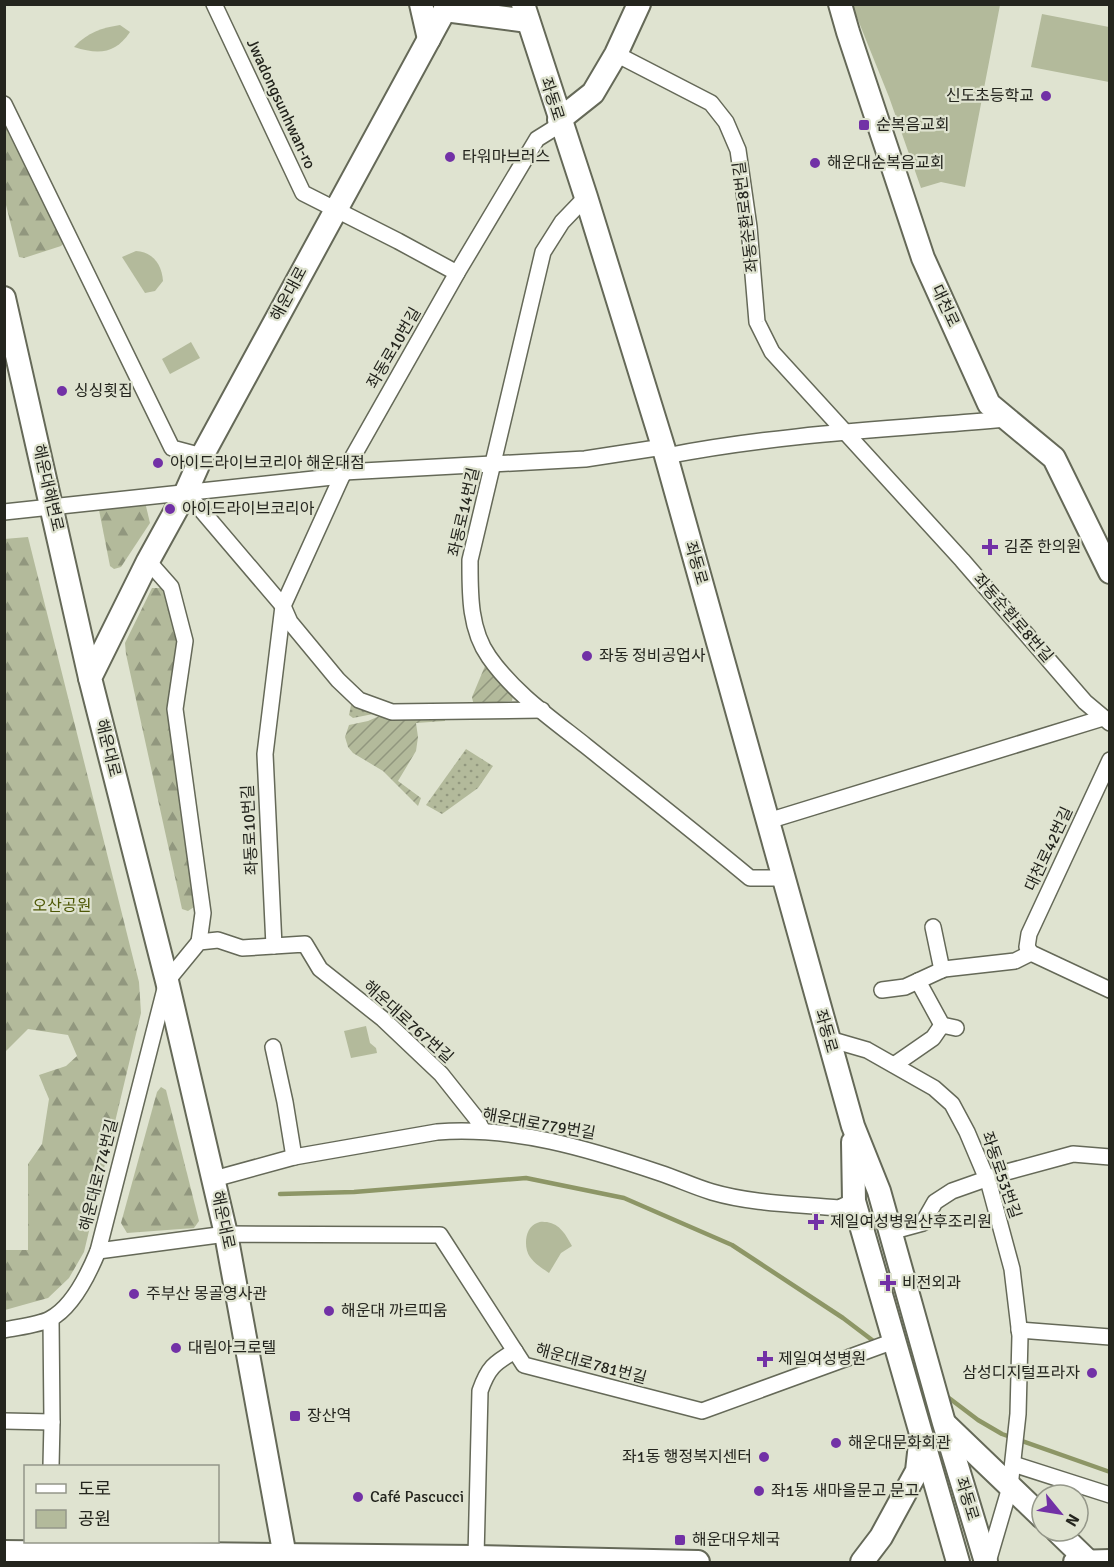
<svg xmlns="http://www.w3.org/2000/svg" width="1114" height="1567" font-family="Signika,'Noto Sans KR',sans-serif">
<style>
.grass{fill:url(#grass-dots)}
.forest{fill:url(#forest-firs)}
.park{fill:#b3ba9b}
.garden{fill:url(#garden-furrows)}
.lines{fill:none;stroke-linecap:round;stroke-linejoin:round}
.stream{stroke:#8d9666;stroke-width:4.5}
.street-casing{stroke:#656958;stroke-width:18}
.secondary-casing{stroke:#656958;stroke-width:26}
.street{stroke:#fff;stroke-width:15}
.secondary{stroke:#fff;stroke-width:22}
.poi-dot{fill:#7231a6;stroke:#dfe3d0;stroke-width:2}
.labels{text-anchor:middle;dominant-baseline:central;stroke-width:4.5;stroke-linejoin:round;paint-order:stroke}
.poi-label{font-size:16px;fill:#24251e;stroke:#dfe3d0;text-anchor:start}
.street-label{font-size:16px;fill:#24251e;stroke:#dfe3d0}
.park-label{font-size:16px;fill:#4e5806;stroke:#dfe3d0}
</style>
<defs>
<pattern id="grass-dots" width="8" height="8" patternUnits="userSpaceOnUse" patternTransform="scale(1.5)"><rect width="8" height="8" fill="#b3ba9b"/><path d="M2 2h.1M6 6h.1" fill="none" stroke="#91977e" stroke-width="1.8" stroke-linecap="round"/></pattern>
<pattern id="forest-firs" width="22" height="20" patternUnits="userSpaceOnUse" patternTransform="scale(1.5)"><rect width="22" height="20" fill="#b3ba9b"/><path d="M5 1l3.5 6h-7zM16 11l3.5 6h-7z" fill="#91977e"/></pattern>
<pattern id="garden-furrows" width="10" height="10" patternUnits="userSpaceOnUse" patternTransform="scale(1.5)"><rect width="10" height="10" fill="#b3ba9b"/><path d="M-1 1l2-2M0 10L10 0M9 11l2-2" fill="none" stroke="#91977e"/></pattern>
</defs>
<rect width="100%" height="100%" fill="#dfe3d0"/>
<g class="grass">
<polygon points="352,700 378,713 353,718 349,715"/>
<polygon points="466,749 493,766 478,788 442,814 426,805"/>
</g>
<g class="forest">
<polygon points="4,117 64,243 61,246 24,258 19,257 5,201"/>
<polygon points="145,502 150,523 121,567 114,569 110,566 99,510 103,505"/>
<polygon points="28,537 139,982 141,1013 84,1252 69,1278 48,1298 5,1310 5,1250 28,1250 28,1164 42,1144 49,1099 39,1075 66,1066 77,1056 68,1035 28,1029 6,1051 5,1051 4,539"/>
<polygon points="152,588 161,588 168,601 178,641 167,709 194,907 188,911 182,909 126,654 125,643"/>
<polygon points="161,1087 166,1090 199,1221 194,1228 127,1233 121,1223 157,1092"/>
</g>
<g class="park">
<polygon points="852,5 1000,5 965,187 941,182 921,188 889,97"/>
<polygon points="1042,14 1109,27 1109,82 1031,67"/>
<path d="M 120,25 L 130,32 C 115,54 99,55 74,47 C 88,32 102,28 120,25 Z"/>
<path d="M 136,251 C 153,252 162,265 163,281 L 155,291 L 145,293 L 122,257 Z"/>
<polygon points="191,342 200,358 170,374 162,359"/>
<polygon points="366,1026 370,1043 376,1048 377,1053 351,1058 344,1031"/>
<path d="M 547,1222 C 560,1224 566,1235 572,1246 L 561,1253 L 549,1273 C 542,1268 535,1264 530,1257 C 523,1247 525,1227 537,1223 C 541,1221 544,1222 547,1222 Z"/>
</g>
<g class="garden">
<polygon points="485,666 489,667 513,696 512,701 477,704 473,702 472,697"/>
<polygon points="384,714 445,716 445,721 416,723 418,737 416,751 398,781 421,798 418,806 383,771 353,753 348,747 345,737 349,725 368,721"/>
</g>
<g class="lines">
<g class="stream">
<polyline points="280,1194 354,1192 526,1178 624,1198 732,1245 843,1318 876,1343"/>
<polyline points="945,1395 978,1420 1002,1434 1110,1472"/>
</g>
<g class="street-casing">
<g id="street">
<polyline points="214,4 303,193 398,241 457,273"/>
<polyline points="616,54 711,103 726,122 738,150 749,227 757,322 772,352 962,560 1085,702 1110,723"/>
<polyline points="4,104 172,448 202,456"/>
<path d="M 586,197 L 562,222 L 543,252 L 470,560 C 470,592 469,629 489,657 C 514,693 552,719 586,746 C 641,790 696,833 750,878 L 784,878"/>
<path d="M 666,456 C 778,434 893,429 1007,419"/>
<polyline points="344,472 585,459 663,447"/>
<polyline points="186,492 283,606 290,622 338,680 359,700 392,712 542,710"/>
<polyline points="4,512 342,476"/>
<polyline points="148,561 171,587 185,641 175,709 203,913 199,942"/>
<polyline points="1110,760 1029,934 1027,947 1031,953 1110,990"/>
<polyline points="768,821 1103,718"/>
<polyline points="933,927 942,970"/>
<polyline points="274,946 265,754 283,606 342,476 457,273 537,139 561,124"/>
<polyline points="918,981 942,1025"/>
<polyline points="882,990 905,987 944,969 1015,961 1031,953"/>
<polyline points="829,1039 867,1050 934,1088 952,1104 967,1132 989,1184 1012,1269 1020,1336 1018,1414 1010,1487 988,1562"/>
<polyline points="273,1047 285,1102 294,1157"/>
<polyline points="894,1065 933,1038 942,1025 956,1028"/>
<path d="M 214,1179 L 294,1157 L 437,1132 C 514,1126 589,1149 660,1173 C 678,1179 695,1187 712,1192 C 753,1204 797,1204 839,1208 L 854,1201"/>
<polyline points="890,1232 923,1223 935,1202 952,1191 1003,1173 1073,1154 1110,1157"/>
<polyline points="98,1251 226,1234 440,1235 524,1365 702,1411 894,1341"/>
<polyline points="51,1319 52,1422 51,1466"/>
<path d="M 4,1330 C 18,1327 39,1325 50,1319 C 73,1307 89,1273 98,1251 L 167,981 L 199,942 L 218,940 L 242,948 L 305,944 L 320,969 L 383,1019 L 441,1074 L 476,1118 L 483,1131"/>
<polyline points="1019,1330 1110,1337"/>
<polyline points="4,1421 52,1422"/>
<polyline points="1013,1464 1110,1495"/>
<path d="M 476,1557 L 480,1391 C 488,1368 494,1363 515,1351"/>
</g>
</g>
<g class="secondary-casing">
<g id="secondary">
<polyline points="421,4 429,39"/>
<polyline points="523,4 586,197 666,456 853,1126 879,1191 944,1423 986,1562"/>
<polyline points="840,4 848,32 923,258 989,404 1054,458 1110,572"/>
<polyline points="445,10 528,21"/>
<polyline points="559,120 593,93 616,54 639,4"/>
<polyline points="4,298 90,678"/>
<polyline points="853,1142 854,1201 958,1562"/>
<polyline points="946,1425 1042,1517"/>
<polyline points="1057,1531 1089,1562"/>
<polyline points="4,1552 476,1557 698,1562"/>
<polyline points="286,1562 226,1234 167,981 90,678 148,561 186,492 202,456 448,4"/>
<polyline points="862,1562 881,1537 917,1471 920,1444"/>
<polyline points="1075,1562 1110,1561"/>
</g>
</g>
<use href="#street" class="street"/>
<use href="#secondary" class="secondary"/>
</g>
<g class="poi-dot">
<circle cx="1046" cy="96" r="6"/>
<rect x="858" y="119" width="12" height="12" rx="3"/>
<circle cx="450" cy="157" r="6"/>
<circle cx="815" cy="163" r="6"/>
<circle cx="62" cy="391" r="6"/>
<circle cx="158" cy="463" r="6"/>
<circle cx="170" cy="509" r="6"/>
<path d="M987 538h6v6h6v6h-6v6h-6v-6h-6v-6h6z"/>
<circle cx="587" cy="656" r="6"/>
<path d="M813 1213h6v6h6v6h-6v6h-6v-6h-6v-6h6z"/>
<path d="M885 1274h6v6h6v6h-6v6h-6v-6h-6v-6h6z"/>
<circle cx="134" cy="1294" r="6"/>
<circle cx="329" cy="1311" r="6"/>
<circle cx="176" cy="1348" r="6"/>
<path d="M762 1350h6v6h6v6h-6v6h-6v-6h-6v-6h6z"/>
<circle cx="1092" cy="1373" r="6"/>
<rect x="289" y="1410" width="12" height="12" rx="3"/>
<circle cx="836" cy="1443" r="6"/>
<circle cx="764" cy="1457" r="6"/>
<circle cx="759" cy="1491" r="6"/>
<circle cx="358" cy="1497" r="6"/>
<rect x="674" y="1534" width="12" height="12" rx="3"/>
</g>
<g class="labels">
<g class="poi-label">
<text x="1034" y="96" text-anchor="end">신도초등학교</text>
<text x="876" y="125">순복음교회</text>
<text x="462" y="157">타워마브러스</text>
<text x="827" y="163">해운대순복음교회</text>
<text x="74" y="391">싱싱횟집</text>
<text x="170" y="463">아이드라이브코리아 해운대점</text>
<text x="182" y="509">아이드라이브코리아</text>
<text x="1004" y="547">김준 한의원</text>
<text x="599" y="656">좌동 정비공업사</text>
<text x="830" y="1222">제일여성병원산후조리원</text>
<text x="902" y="1283">비전외과</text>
<text x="146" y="1294">주부산 몽골영사관</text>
<text x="341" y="1311">해운대 까르띠움</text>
<text x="188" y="1348">대림아크로텔</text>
<text x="778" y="1359">제일여성병원</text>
<text x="1080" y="1373" text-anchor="end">삼성디지털프라자</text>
<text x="307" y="1416">장산역</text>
<text x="848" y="1443">해운대문화회관</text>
<text x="752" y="1457" text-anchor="end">좌1동 행정복지센터</text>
<text x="771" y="1491">좌1동 새마을문고 문고</text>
<text x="370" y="1497">Café Pascucci</text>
<text x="692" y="1540">해운대우체국</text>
</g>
<g class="street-label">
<text transform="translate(552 99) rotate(72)">좌동로</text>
<text transform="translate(281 104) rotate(65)">Jwadongsunhwan-ro</text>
<text transform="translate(746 217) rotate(-97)">좌동순환로8번길</text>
<text transform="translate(289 294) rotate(-62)">해운대로</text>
<text transform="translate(945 306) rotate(65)">대천로</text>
<text transform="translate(394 348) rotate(-60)">좌동로10번길</text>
<text transform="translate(48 488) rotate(77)">해운대해변로</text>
<text transform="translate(464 512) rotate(-77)">좌동로14번길</text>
<text transform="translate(696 563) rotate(74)">좌동로</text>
<text transform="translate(1013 618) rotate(49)">좌동순환로8번길</text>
<text transform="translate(108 748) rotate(76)">해운대로</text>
<text transform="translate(250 830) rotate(-93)">좌동로10번길</text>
<text transform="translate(1049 849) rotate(-65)">대천로42번길</text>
<text transform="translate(408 1022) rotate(42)">해운대로767번길</text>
<text transform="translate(826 1031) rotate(74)">좌동로</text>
<text transform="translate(539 1124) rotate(10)">해운대로779번길</text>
<text transform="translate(99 1175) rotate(-76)">해운대로774번길</text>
<text transform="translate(1001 1175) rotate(71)">좌동로53번길</text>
<text transform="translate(223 1220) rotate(78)">해운대로</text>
<text transform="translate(591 1364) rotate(15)">해운대로781번길</text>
<text transform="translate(967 1499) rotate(73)">좌동로</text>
</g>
<g class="park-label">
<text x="62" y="906">오산공원</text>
</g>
</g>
<rect width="1114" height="1567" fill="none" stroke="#24251e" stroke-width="12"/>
<rect x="24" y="1465" width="195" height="78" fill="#dfe3d0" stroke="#949789" stroke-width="1.5"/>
<rect x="36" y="1484" width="30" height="9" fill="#ffffff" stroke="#949789" stroke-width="1.5"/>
<text x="78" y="1495" font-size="18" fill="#24251e">도로</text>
<rect x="36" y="1510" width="30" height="18" fill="#b3ba9b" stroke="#949789" stroke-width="1.5"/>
<text x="78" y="1525" font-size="18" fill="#24251e">공원</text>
<g transform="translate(1060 1513) rotate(120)"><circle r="28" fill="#dfe3d0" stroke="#949789" stroke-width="1.5"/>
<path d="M0-4.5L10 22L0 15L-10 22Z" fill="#7231a6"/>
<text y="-9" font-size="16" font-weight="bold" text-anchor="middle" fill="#24251e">N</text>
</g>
</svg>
